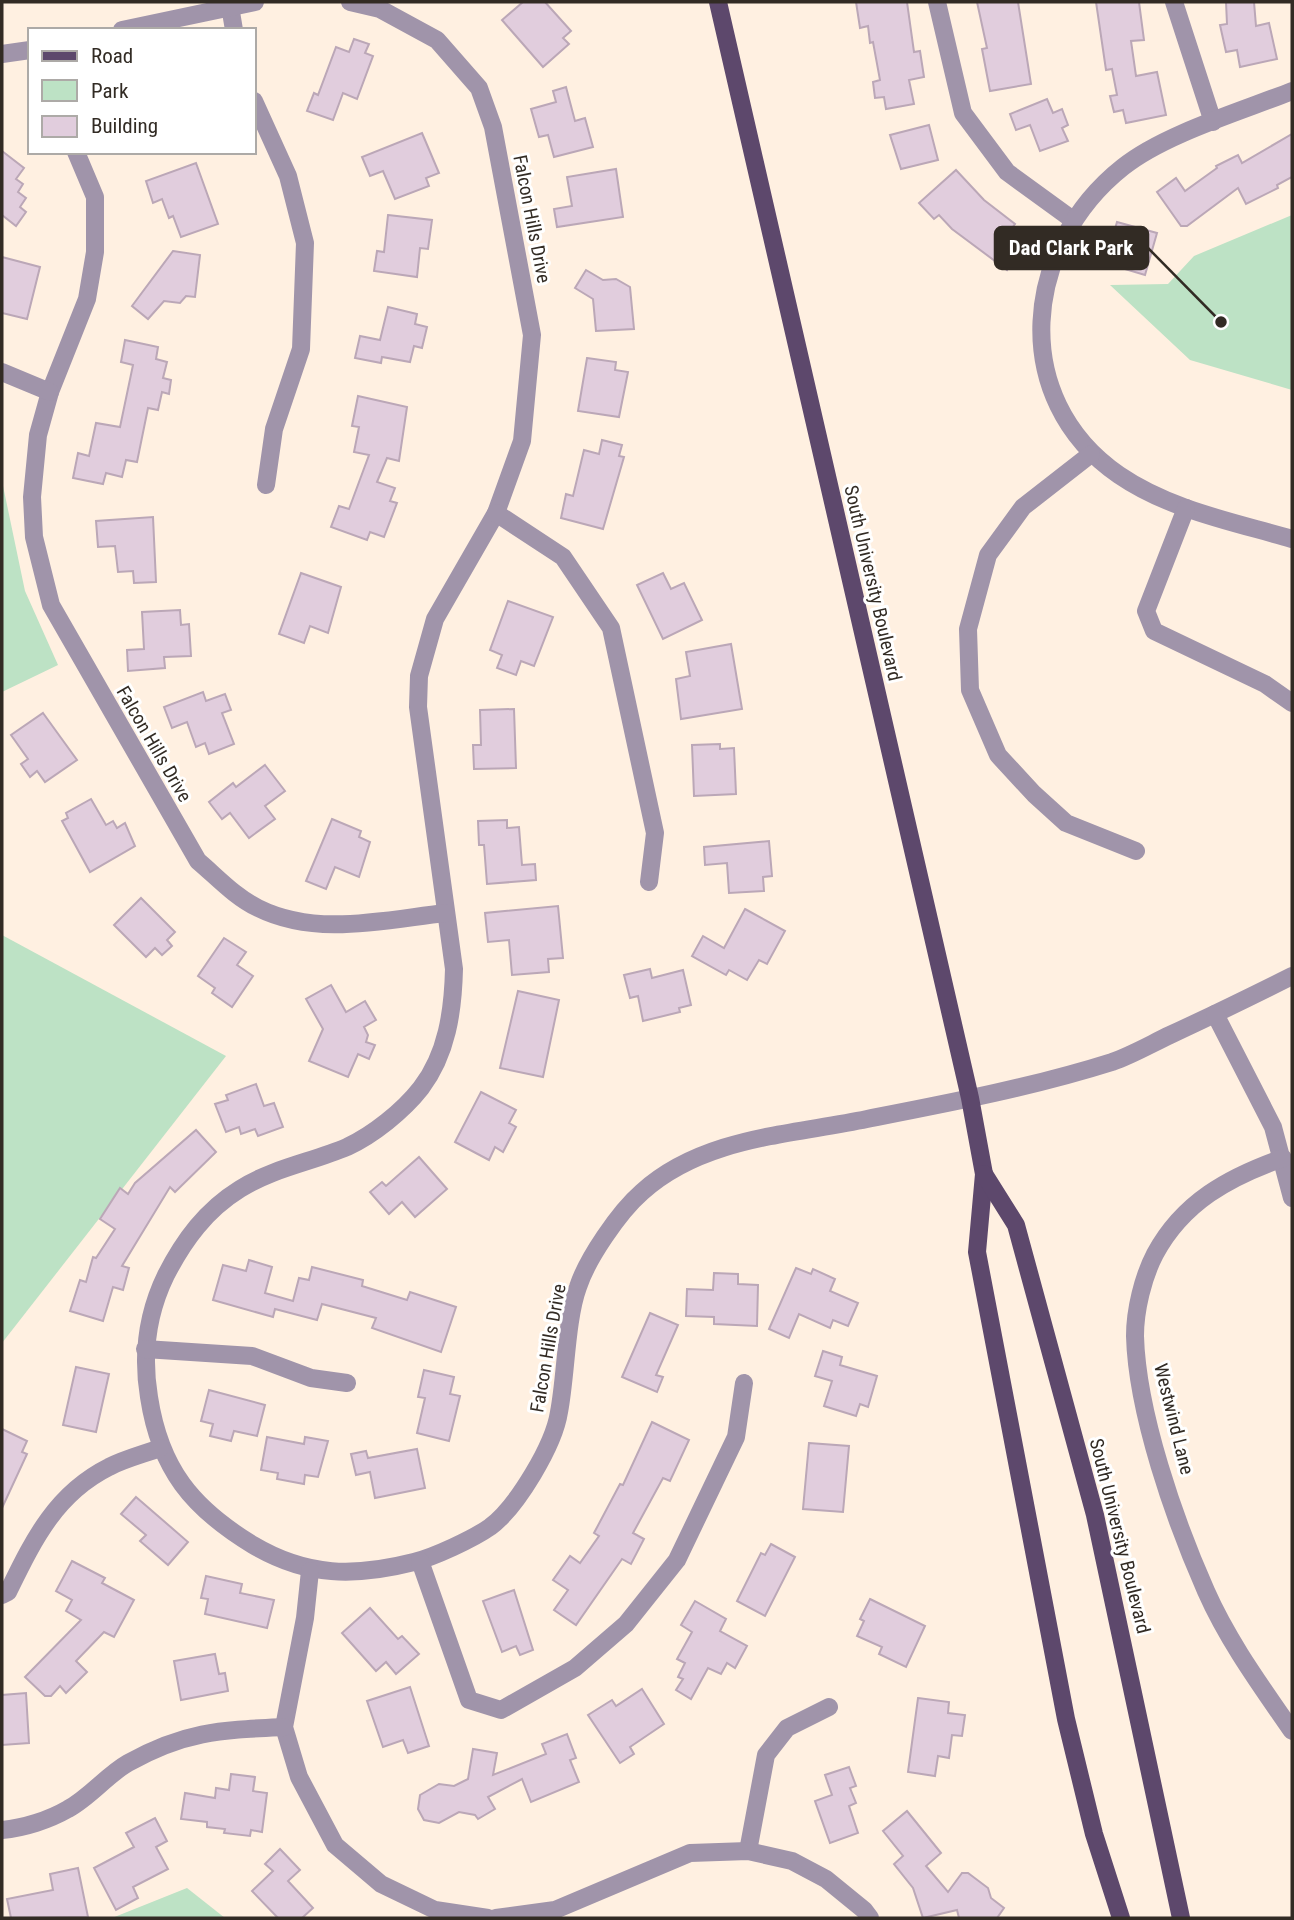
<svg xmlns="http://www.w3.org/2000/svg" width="1294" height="1920" font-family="'Roboto Condensed',sans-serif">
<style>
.green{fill:#bde2c5}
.building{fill:#e1cddd;stroke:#bba7b7;stroke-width:2}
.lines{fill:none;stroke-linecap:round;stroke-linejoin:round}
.street{stroke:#a094aa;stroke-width:18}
.primary{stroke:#5d486c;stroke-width:18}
.labels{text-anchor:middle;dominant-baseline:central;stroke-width:6;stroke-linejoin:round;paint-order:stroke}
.street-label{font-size:19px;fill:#322b24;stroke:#fff}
.leader{fill:none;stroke:#322b24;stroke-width:2.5}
.callout-dot{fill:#322b24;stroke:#fff;stroke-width:2.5}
.callout{fill:#322b24;stroke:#322b24;stroke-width:2.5}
.callout-label{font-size:21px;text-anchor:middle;font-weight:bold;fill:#fff}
</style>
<rect width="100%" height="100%" fill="#fff0e1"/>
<g class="green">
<polygon points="1292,215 1292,390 1190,360 1110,285 1168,284 1194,256"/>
<polygon points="2,481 25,591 58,665 2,692"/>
<polygon points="2,935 226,1056 2,1343"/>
<polygon points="187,1888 225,1918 112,1918"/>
</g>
<g class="building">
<polygon points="523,2 545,2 571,31 563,38 569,44 543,67 502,20"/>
<polygon points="856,2 907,2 914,52 920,51 924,77 909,80 914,104 886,109 884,97 875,98 873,82 880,80 873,42 870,43 868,26 860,28"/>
<polygon points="977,2 1018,2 1031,84 990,91 982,49 987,48"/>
<polygon points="1096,2 1139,2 1144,40 1131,41 1136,76 1157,72 1166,115 1126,123 1123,110 1114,112 1110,96 1117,95 1112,69 1106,70"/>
<polygon points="1226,2 1254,2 1256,26 1269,23 1277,59 1240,67 1237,50 1226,52 1220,25 1227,24"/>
<polygon points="354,39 369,44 365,53 373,56 357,99 343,93 333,120 307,111 314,93 318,95 336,47 349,52"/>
<polygon points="566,87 575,121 585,118 593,147 554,157 548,135 539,137 531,109 556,102 553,91"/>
<polygon points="1047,99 1053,113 1062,109 1068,125 1062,128 1068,141 1040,151 1030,125 1016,130 1010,114"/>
<polygon points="929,125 938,160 901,169 890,135"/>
<polygon points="422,133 439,173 426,178 429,186 395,199 383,171 370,176 362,157"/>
<polygon points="1292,134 1292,177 1277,185 1278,188 1246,204 1238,188 1187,226 1181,226 1157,192 1176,178 1185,191 1217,168 1216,166 1238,155 1242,163"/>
<polygon points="2,151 24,168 16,179 23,184 18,192 26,198 20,207 26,212 16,226 2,215"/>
<polygon points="196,163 218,224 181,237 173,216 169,218 162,199 153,203 146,181"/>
<polygon points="616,169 623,217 557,227 554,209 572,206 567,177"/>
<polygon points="956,170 984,200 1015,224 1007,235 1024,247 1007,270 952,229 939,215 934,219 919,203"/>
<polygon points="388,215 432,220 428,249 420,248 417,277 374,271 377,251 384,252"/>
<polygon points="1117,222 1157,233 1145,275 1105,263"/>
<polygon points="173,251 200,255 195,297 186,296 180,303 164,301 148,319 132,306"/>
<polygon points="2,257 40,267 27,319 2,313"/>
<polygon points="586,270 603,280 616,279 630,287 634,329 596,331 593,299 575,288"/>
<polygon points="388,307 417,314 415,324 427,327 422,348 414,346 410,362 382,357 381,363 355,358 360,336 380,340"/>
<polygon points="125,340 158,347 156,359 167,362 163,378 171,380 169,394 162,392 158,410 148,408 137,462 126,460 122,477 106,473 103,484 73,478 78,453 89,456 96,423 120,427 133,365 121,362"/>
<polygon points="587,358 616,362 615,370 628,372 619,417 578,411"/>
<polygon points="358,396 407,407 399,461 387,458 377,482 395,488 390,501 397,503 384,537 370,532 367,540 331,527 339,506 349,509 369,455 354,452 359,427 352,426"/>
<polygon points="602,440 622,445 619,456 624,457 603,529 561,518 566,494 573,496 584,450 599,454"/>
<polygon points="153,517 156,582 134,583 133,571 118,572 115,546 98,547 96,521"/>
<polygon points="301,573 341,587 328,633 310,626 304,643 279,634"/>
<polygon points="663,573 671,589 684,583 702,620 663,639 637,585"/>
<polygon points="508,601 553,617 534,666 521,661 516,675 497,668 502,655 490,650"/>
<polygon points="180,610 181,625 189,624 191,656 164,657 165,668 128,671 127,650 144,649 142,612"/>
<polygon points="731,644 742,709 681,719 676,679 690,676 686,652"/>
<polygon points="203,692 206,701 225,694 231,710 222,713 234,744 209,754 205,743 196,747 187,722 172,728 164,707"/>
<polygon points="514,709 516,768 474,769 473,745 481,745 480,710"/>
<polygon points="43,713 77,760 45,782 37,771 30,777 21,764 28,759 11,735"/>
<polygon points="720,744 720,749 734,748 736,794 694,796 692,745"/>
<polygon points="265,765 285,791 265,806 275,819 249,838 230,813 222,819 209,802 233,783 236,787"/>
<polygon points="91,799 106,825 113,821 117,828 125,823 135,846 90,872 62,821 68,818 66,813"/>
<polygon points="332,819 361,831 359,837 370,842 359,877 335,867 326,889 306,881"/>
<polygon points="507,820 507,828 519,827 522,865 535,864 536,880 487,884 484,845 479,845 478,821"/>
<polygon points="769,841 772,876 763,877 764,891 729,893 727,863 705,865 704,847"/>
<polygon points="141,898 175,932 167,940 172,946 162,955 155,948 146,957 114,925"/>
<polygon points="558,906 563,958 548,959 549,972 512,975 509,940 488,942 485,913"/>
<polygon points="745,909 785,931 767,964 759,960 747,980 729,970 726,975 692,956 703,936 724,948"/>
<polygon points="224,938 246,952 237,965 253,976 232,1007 212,993 215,988 198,976"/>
<polygon points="650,969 652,978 683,970 691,1005 679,1008 680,1012 643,1021 638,996 630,998 624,975"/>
<polygon points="331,985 346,1012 365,1001 376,1020 364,1027 368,1035 366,1042 375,1045 369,1059 358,1054 348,1077 309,1061 323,1029 306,999"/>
<polygon points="518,991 559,1000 543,1077 500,1068"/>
<polygon points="256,1084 264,1106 274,1103 283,1127 258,1136 255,1129 241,1134 239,1127 226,1132 215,1104 228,1100 226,1095"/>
<polygon points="481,1092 516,1110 509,1123 516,1127 503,1152 495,1147 489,1160 455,1142"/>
<polygon points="196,1130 216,1152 175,1192 170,1187 122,1266 129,1268 123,1290 113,1287 103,1321 70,1311 80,1280 86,1282 93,1257 96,1258 115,1229 100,1219 120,1188 128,1194 135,1183"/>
<polygon points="419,1157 447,1189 415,1217 402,1202 389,1214 370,1192 382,1182 386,1186"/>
<polygon points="249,1260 272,1267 265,1293 293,1301 299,1278 309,1280 312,1267 363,1280 362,1286 407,1300 410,1292 456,1307 441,1352 372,1328 376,1318 322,1304 317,1320 275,1309 273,1317 213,1300 223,1265 246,1271"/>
<polygon points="796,1268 811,1274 813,1269 835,1279 830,1291 858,1303 848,1326 833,1320 830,1328 799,1314 789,1338 769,1329"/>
<polygon points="714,1273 738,1274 738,1284 758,1285 757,1326 714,1324 714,1317 686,1316 687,1289 713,1290"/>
<polygon points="650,1313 678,1325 656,1375 663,1377 657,1392 622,1377"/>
<polygon points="823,1351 842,1357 840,1365 877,1376 868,1407 860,1404 856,1416 824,1406 832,1381 815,1376"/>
<polygon points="76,1367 109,1374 96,1432 63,1425"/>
<polygon points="424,1370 454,1377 450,1394 460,1396 449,1441 417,1433 425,1398 418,1397"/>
<polygon points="209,1390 265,1405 257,1436 234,1431 231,1441 210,1436 213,1424 201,1421"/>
<polygon points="652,1422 689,1440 670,1481 663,1478 633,1533 644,1539 631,1564 622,1559 576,1625 554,1610 568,1590 553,1580 570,1556 580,1563 599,1536 594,1533 620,1484 623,1485"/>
<polygon points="2,1429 27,1441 22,1452 27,1454 2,1508"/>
<polygon points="267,1437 304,1444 305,1437 328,1441 318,1477 305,1475 304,1484 277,1479 278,1473 261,1470"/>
<polygon points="809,1443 849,1446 843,1512 803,1509"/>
<polygon points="417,1449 425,1488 375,1498 370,1472 356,1475 351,1454 366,1451 368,1458"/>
<polygon points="136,1497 188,1542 168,1565 140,1541 146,1535 121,1514"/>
<polygon points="771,1544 795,1557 765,1616 737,1601 761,1553 765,1555"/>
<polygon points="72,1561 105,1578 102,1583 134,1600 114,1637 104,1632 76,1661 87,1672 66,1693 60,1686 51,1696 45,1696 25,1677 81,1620 66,1611 72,1600 56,1591"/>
<polygon points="206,1576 242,1584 240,1593 274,1600 267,1628 205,1614 208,1599 201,1598"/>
<polygon points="514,1590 533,1650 520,1655 516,1646 502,1652 483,1601"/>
<polygon points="870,1599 925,1626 906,1667 879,1654 882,1647 857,1636 864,1621 860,1619"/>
<polygon points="695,1601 726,1619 720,1631 747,1646 735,1668 727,1663 721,1674 708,1668 691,1699 676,1690 683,1679 678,1677 685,1663 677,1659 692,1632 681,1625"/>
<polygon points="370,1608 398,1639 402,1636 419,1654 396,1674 386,1662 376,1671 342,1633"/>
<polygon points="215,1654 219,1674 225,1673 228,1691 181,1700 174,1661"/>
<polygon points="410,1687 429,1746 408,1753 403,1740 383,1747 367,1701"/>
<polygon points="642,1689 664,1724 630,1747 634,1754 620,1763 588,1715 612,1700 616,1706"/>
<polygon points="26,1693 29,1743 2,1745 2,1695"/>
<polygon points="918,1698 949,1702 948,1713 965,1715 962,1736 952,1735 949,1758 938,1756 935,1776 908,1772"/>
<polygon points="567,1734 576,1758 570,1760 579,1782 531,1802 522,1779 488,1797 495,1809 478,1819 475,1815 459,1812 439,1823 424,1820 418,1809 420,1795 439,1784 454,1786 468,1779 473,1749 497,1753 493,1775 546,1754 542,1744"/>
<polygon points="849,1767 856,1786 850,1788 856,1803 849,1806 858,1833 830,1843 815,1801 832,1795 825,1775"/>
<polygon points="231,1774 255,1777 253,1791 267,1793 262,1832 251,1830 250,1836 224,1833 225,1829 207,1827 207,1822 181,1819 185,1793 215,1798 216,1788 229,1790"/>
<polygon points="907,1811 941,1853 926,1866 948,1892 962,1873 968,1873 988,1888 991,1898 1004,1908 997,1918 959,1918 957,1910 923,1918 913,1888 894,1864 903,1856 883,1831"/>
<polygon points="155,1818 167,1841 156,1847 168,1869 133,1887 138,1898 116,1910 94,1868 134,1847 126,1833"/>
<polygon points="280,1849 300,1870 288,1881 313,1908 302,1918 278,1918 252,1891 273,1871 265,1864"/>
<polygon points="78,1868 88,1917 11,1918 7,1899 53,1890 50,1874"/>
</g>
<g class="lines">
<g class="street">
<path d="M 350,2 L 380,9 L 437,40 L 479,88 L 493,127 L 532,335 L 522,441 L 496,513 L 435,619 L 419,676 L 418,707 L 454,969 C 453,1011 447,1054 421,1088 C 403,1111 373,1135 347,1147 C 312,1162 273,1168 240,1189 C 206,1210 184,1240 166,1275 C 147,1314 142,1355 149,1397 C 160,1469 192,1508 253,1545 C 307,1577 355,1577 414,1562 C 434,1557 473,1539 490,1527 C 517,1507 554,1445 559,1412 C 566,1376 566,1320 578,1287 C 587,1259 619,1212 642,1192 C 703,1137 790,1135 867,1119 C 949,1103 1033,1087 1112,1062 C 1132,1055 1151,1044 1170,1035 C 1211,1016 1252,996 1292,976"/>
<polyline points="937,2 963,113 1007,172 1073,220"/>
<polyline points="1174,2 1213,122"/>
<polyline points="230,6 234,30"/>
<polyline points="122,30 255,2"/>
<polyline points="2,54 30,50"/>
<path d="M 1292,91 C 1242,111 1164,134 1123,167 C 1023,246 1007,398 1119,475 C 1170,510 1234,522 1292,539"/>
<polyline points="254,101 288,176 305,243 301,349 274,429 266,485"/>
<path d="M 76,152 L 95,197 L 95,252 L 87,299 L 50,392 L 38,435 L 32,497 L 34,537 L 51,605 L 198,861 C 217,877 235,897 258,908 C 316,937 384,920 445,913"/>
<polyline points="2,372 50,392"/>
<polyline points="1091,454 1023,507 988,555 968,629 970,690 998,755 1034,794 1066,823 1136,851"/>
<polyline points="1186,508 1146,611 1154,631 1265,684 1292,703"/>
<polyline points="496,513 563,557 611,628 655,833 649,882"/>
<polyline points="1215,1014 1273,1127 1292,1198"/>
<path d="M 1283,1158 C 1229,1177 1183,1202 1155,1254 C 1143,1277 1135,1310 1135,1336 C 1137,1413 1175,1521 1206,1591 C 1228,1641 1261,1686 1292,1731"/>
<polyline points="145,1349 252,1356 311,1378 347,1383"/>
<polyline points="420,1561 469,1700 501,1710 575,1668 626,1624 677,1560 736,1437 744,1383"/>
<polyline points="310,1571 305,1618 284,1727 299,1777 335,1845 381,1884 435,1910 488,1918"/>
<path d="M 2,1595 L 8,1592 C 33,1541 55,1494 109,1467 C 124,1459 144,1454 160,1448"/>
<path d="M 2,1830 C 24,1828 49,1820 68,1809 C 90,1797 107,1775 128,1763 C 185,1731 221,1730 284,1727"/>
<polyline points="748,1851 766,1755 787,1728 829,1707"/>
<polyline points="496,1918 555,1910 690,1853 748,1851 792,1861 826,1879 864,1910 870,1918"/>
</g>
<g class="primary">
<polyline points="718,2 970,1098 984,1174 977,1252 1066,1719 1094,1834 1121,1918"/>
<polyline points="984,1174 1016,1225 1095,1515 1181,1918"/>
</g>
</g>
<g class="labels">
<g class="street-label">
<text transform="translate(532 219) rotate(79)">Falcon Hills Drive</text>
<text transform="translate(873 583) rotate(77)">South University Boulevard</text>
<text transform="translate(154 744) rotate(60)">Falcon Hills Drive</text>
<text transform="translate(548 1348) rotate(-80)">Falcon Hills Drive</text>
<text transform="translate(1174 1419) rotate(76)">Westwind Lane</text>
<text transform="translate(1120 1536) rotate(76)">South University Boulevard</text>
</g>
</g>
<path class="leader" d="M1221 322L1148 248"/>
<circle class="callout-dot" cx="1221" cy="322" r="7"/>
<rect class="callout" x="995" y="227" width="153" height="42" rx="7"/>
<g class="callout-label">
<text x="1071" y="255">Dad Clark Park</text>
</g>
<rect width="1294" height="1920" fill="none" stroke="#322b24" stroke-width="7"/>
<rect x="28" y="28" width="228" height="126" fill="#ffffff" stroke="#adaaa7" stroke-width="2"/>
<rect x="42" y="51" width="35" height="10" fill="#5d486c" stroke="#adaaa7" stroke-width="2"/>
<text x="91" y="63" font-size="21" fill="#322b24">Road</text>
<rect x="42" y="80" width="35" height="21" fill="#bde2c5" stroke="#adaaa7" stroke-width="2"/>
<text x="91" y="98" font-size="21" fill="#322b24">Park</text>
<rect x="42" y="116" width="35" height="21" fill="#e1cddd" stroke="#adaaa7" stroke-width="2"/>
<text x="91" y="133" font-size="21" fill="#322b24">Building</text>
</svg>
